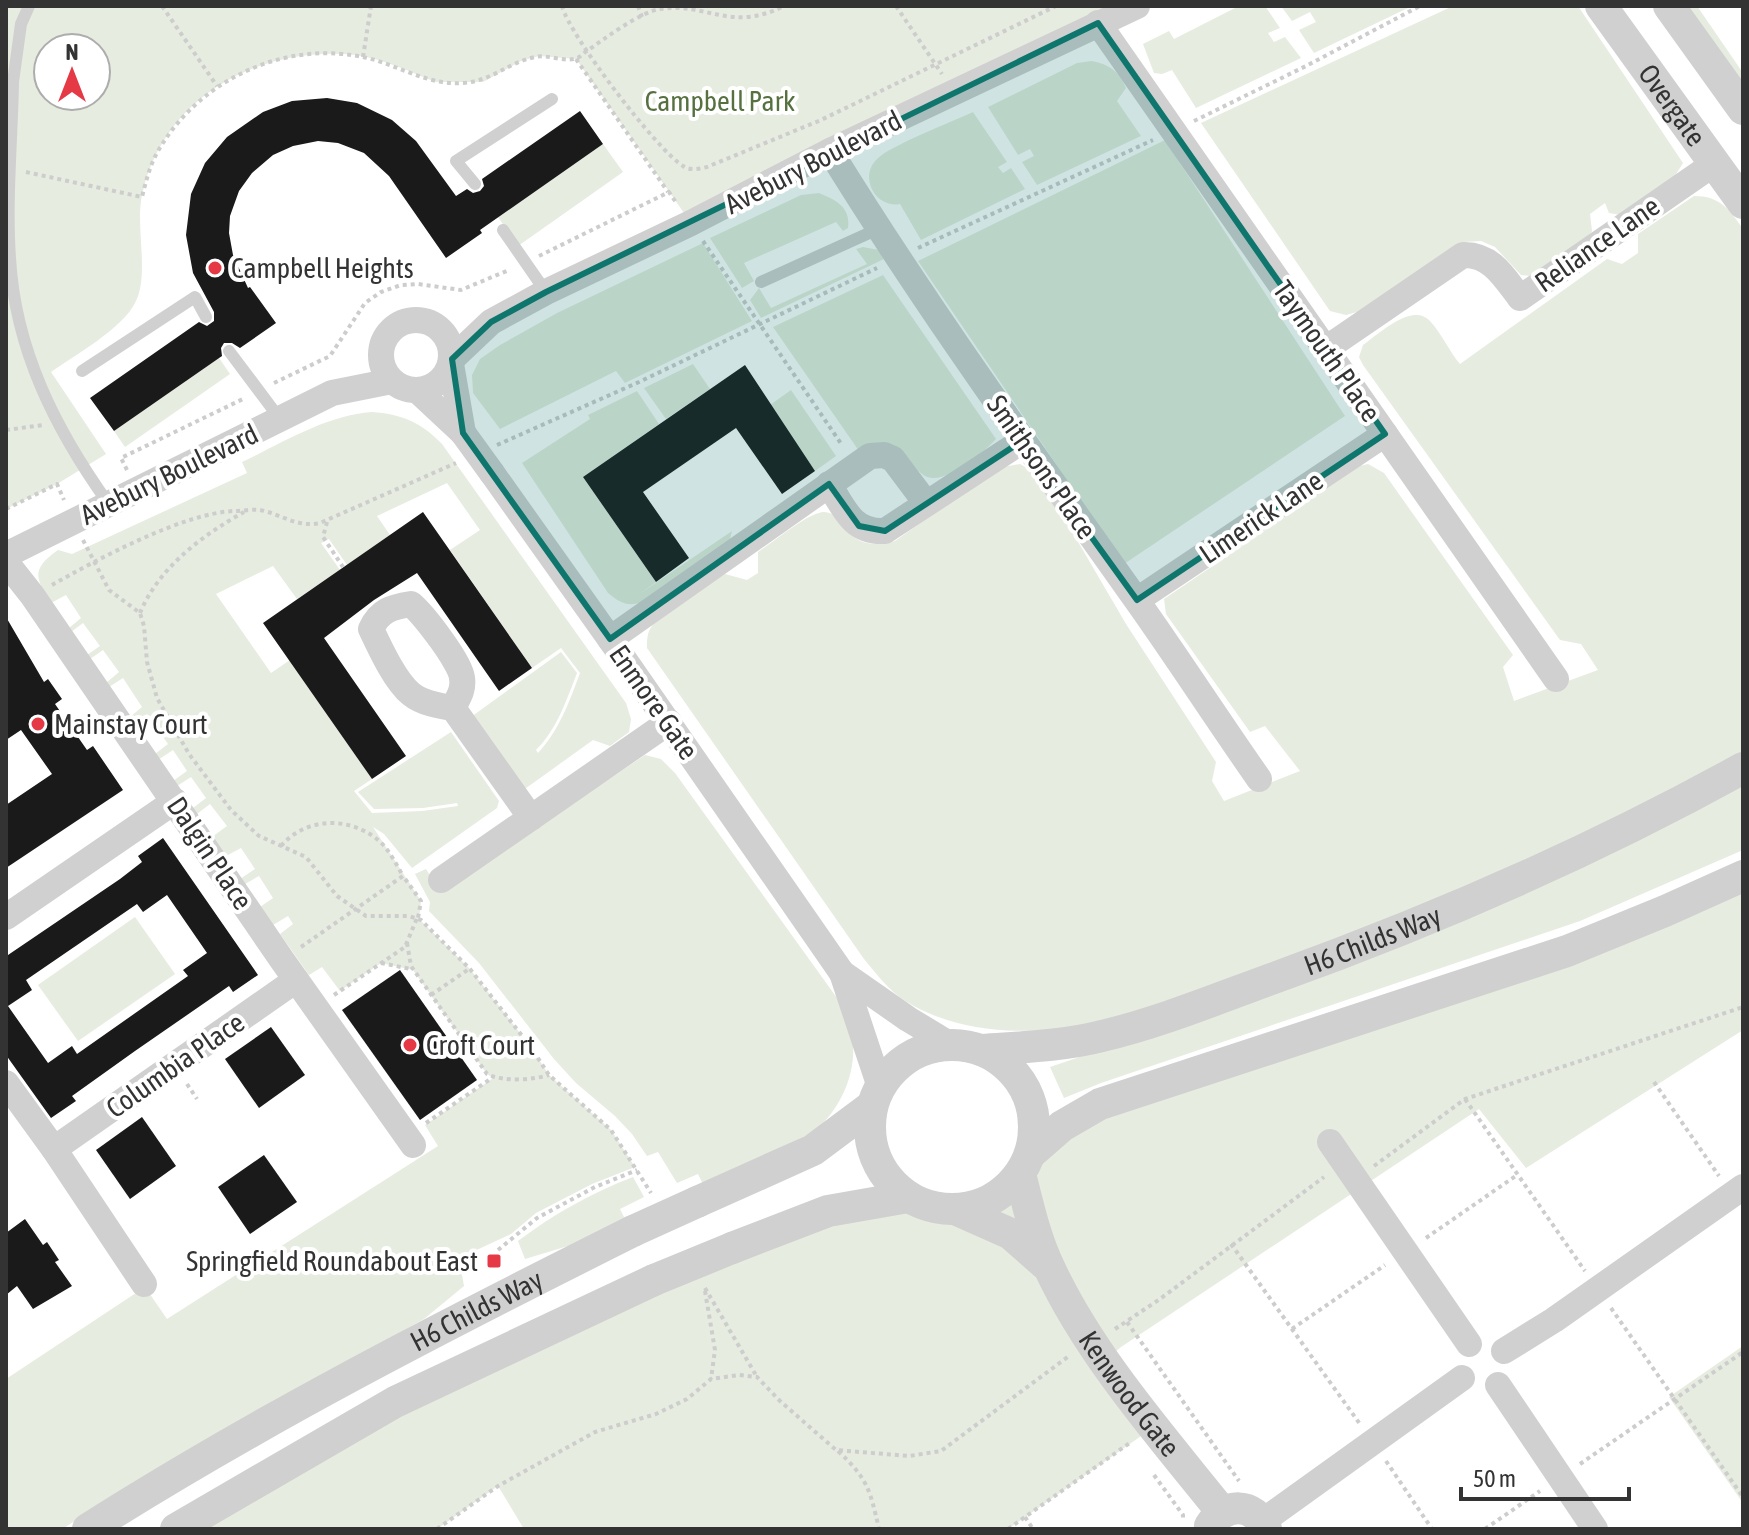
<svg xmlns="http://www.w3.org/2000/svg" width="1749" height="1535" font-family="'Asap Condensed',sans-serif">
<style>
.green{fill:#e6ecdf;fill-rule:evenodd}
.building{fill:#1a1a1a;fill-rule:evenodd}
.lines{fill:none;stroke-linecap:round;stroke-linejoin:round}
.path{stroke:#cdcdcd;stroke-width:4;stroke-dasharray:4 4;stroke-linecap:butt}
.service{stroke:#d0d0d0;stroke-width:12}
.minor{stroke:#d0d0d0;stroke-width:26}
.tertiary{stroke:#d0d0d0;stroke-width:32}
.minor-bridge{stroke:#d0d0d0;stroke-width:26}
.tertiary-bridge{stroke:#d0d0d0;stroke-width:32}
.marked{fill:#0f766e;fill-opacity:0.2;stroke:#0f766e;stroke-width:6;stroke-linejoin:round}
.poi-dot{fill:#e63946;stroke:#fff;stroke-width:3}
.labels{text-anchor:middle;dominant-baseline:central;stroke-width:8;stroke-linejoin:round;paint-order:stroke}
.park-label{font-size:28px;fill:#56703f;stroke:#fff}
.street-label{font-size:28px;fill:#333;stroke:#fff}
.poi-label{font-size:28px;fill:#333;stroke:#fff;text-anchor:start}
</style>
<rect width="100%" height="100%" fill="#fff"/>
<g class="green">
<path d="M 6,6 L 1137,6 L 691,223 L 576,59 L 539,56 L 521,61 L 483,82 L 436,82 C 410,72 384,59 356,55 C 261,45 163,96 142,195 C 135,227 150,275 135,303 C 122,329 75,355 51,372 L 106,454 L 57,484 L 6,509 ZM 48,48 L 96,48 L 96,96 L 48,96 Z"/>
<polygon points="1239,6 1265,6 1280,28 1268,33 1274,42 1285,37 1301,58 1196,108 1172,70 1162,74 1154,73 1143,44 1169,31 1174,39"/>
<polygon points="1281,6 1412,6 1314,53 1299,30 1316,22 1310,12 1292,21"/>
<polygon points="1453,6 1578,6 1683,163 1673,179 1621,215 1609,213 1605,203 1590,214 1592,231 1589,237 1531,276 1521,275 1495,247 1481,241 1463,242 1360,311 1346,315 1330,311 1201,123"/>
<polygon points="1687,6 1697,6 1743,73 1743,87"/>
<path d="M 1091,61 C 1109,64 1119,71 1126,88 L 1117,101 L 1141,136 L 1037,185 L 1022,162 L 1034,156 L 1030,149 L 1018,155 L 988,107 L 1077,63 Z"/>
<path d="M 973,112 L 1007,162 L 998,167 L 1003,173 L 1011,168 L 1025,189 L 921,240 L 900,204 C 876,209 858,177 877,159 C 891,145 952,122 973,112 Z"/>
<polygon points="1165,140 1345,416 1124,564 918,261"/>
<polygon points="603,144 623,172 518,246 498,217"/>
<path d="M 819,193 C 836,200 851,207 848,228 L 843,231 L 836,222 L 744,263 L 754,281 L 742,288 L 710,238 L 801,195 Z"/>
<path d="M 1694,196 C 1720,196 1729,209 1743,229 L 1743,753 L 1580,837 L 1400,915 L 1116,1020 C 1050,1034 975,1039 914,1006 C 893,996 879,977 864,959 L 647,648 C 647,641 647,635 650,629 C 662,609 705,587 725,574 L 747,580 L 758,573 L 758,552 C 772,543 809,512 824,512 C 848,513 842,555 895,541 L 998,468 L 1020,464 L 1039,475 L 1126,624 L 1216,762 L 1212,781 L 1224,801 L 1300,771 L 1265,726 L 1250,732 L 1166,614 L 1164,599 L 1360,466 L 1368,464 L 1384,473 L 1513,655 L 1503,667 L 1514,701 L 1598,670 L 1581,644 L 1560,640 L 1363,365 L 1359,357 L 1363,345 C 1379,334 1412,302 1430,321 C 1442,334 1449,351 1460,364 L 1607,259 L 1622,264 L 1638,253 L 1638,234 Z"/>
<polygon points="703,243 752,321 625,383 616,371 500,429 473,393 472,375 480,359 500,345 557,313"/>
<polygon points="863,247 879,250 884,259 761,318 750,300 759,288 771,308 867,264 856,249"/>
<path d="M 883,275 L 996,439 C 983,453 941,490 922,474 C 913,467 909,457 900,451 L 859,451 L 773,327 Z"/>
<polygon points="219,358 230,374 125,447 114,431"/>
<polygon points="693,364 710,389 666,419 644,388"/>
<polygon points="791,390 836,456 815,471 770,405"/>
<path d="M 637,391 L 659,424 L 583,477 L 656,582 L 638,595 L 732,531 L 729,543 L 643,602 C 628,607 620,603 608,593 L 522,463 L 590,419 L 588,415 Z"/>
<path d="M 372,412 C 401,414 421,422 442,444 L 626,703 L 631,719 L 629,732 L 610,746 L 593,740 L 522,791 L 471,717 L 561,652 L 577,673 C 567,699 556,731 536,750 L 538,753 C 559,731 570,700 580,673 L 561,648 L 532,668 L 450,550 L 480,530 L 447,483 L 377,516 L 390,535 L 347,565 L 329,539 L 321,543 L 340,570 L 297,599 L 273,566 L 216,594 L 271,673 L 290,660 L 372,779 L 354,791 L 372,813 L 422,811 L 458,806 L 457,803 L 423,808 L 374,809 L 358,792 L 451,732 L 499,801 L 497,808 L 412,868 L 384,834 L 373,827 L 421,901 L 419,919 L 470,969 L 530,1046 L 549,1075 L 611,1130 L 635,1167 L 592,1184 L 536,1213 L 511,1234 L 470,1253 L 462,1275 L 464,1286 L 424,1319 L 180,1456 L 62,1529 L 6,1529 L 6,1379 L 145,1287 L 167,1319 L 438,1146 L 425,1125 L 493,1078 L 487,1074 L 413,970 L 381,963 L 340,991 L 322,967 L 309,975 L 280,934 L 293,924 L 288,916 L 273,925 L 260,907 L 273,898 L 259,876 L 245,884 L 240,879 L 255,869 L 241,848 L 226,856 L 212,837 L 227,826 L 210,804 L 197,814 L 193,808 L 206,798 L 191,777 L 177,786 L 173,781 L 187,771 L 173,750 L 158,760 L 155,754 L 168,744 L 147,714 L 134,724 L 130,717 L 142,707 L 123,678 L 109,687 L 106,683 L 119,672 L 103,650 L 90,659 L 87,655 L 100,646 L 83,623 L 71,632 L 69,628 L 81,618 L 66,595 L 51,603 C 35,578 31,569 58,550 L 72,554 L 247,473 L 242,462 C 282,443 327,415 372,412 Z"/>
<path d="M 645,755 L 661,759 L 675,773 L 837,998 C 842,1009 850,1022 852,1034 C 858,1071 842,1108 814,1132 L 703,1184 L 698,1174 L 677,1183 L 658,1152 L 647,1156 L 632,1134 L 615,1116 L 576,1083 L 554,1059 L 479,963 L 429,911 L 430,902 L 415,874 L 426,869 L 441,893 Z"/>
<polygon points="1743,780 1743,850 1580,921 1101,1083 1064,1098 1050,1067 1192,1019"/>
<path d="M 1743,876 L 1743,1030 L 1526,1168 L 1479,1109 L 1121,1347 L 1105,1360 L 1154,1427 L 1008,1529 L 524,1529 L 498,1486 L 437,1529 L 176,1529 L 654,1280 L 908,1197 C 988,1232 1014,1181 1062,1126 Z"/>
<polygon points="135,917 175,974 78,1041 38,985"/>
<path d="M 633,1177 L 644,1197 L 620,1209 L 625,1219 L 578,1243 L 525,1259 L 518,1241 C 554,1214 591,1193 633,1177 Z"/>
<polygon points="1743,1346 1743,1503 1669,1397"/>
</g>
<g class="building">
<polygon points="327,98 357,103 392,120 416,141 456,196 467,189 473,193 480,191 484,186 482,179 580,111 603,144 480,230 482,233 446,258 389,176 364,153 338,143 318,141 293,146 273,155 252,173 239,191 230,216 229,233 233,255 248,288 250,287 276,323 240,348 232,343 224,343 221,348 222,356 114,431 90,398 199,322 207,326 214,321 214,312 193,273 186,235 191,194 205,163 227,137 263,112 292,101"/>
<polygon points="745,365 815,471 782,494 736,428 643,492 689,558 656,582 583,477"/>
<polygon points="423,512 532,668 499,691 417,573 374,600 324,638 406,756 372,779 263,623"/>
<polygon points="6,617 44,682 48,679 62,699 55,704 87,750 93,746 123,790 6,868 6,805 52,774 21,730 6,740"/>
<path d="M 163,838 L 258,975 L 233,992 L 229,986 L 135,1051 L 72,1096 L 76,1101 L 51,1118 L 6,1055 L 6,952 L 8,955 L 120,879 L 142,862 L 138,856 ZM 167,895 L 207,953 L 183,970 L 188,976 L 77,1054 L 72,1046 L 48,1063 L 8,1006 L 32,990 L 26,980 L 137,904 L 143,912 Z"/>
<polygon points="400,970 477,1080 420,1120 342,1010"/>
<polygon points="271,1027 305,1075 259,1108 225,1059"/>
<polygon points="142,1117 176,1166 130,1199 96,1150"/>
<polygon points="264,1155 297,1202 250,1234 218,1187"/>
<polygon points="25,1219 43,1245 47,1242 59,1260 55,1262 72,1286 33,1309 17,1286 6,1295 6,1233"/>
</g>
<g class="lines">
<g class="path">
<polyline points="162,6 217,86"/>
<path d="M 562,6 C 569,35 658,151 683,166 C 690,171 699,169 707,167 L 821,120 L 1056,6"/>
<polyline points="638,6 642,17"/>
<polyline points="896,6 942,74"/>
<polyline points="363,57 371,6"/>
<polyline points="576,59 668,192"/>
<polyline points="1194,121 1306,66 1420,6"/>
<path d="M 26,172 L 142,197 C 146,181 150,165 158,151 C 198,82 279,42 358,56 C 394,62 426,86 463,83 C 492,81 507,63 535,57 C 548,54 566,63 577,58 C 581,57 583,53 587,51 C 604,39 640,12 660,9 C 708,2 730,33 784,6"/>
<polyline points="703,241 842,445"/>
<polyline points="918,248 1153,140"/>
<polyline points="539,256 669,192 677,204"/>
<polyline points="274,383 330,356 365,303 381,292 401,285 418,284 461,290 509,270"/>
<polyline points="6,430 43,425"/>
<polyline points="497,445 639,382 877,268"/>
<polyline points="127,470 121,458 245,398"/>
<polyline points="6,509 57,484 64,500"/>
<polyline points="327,522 323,537 343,567"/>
<polyline points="83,540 109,590 140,613 144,626 147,662 157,698 189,754 231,810 259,836 306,857 337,896 366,916 409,916 421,920 470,969 530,1046 549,1075 611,1130 651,1193"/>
<path d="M 52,585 C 96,560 185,512 235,511 C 243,511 252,509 260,510 C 281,514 297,528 320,523 L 456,463"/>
<path d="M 140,613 C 159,567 203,535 244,512"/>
<path d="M 281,846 C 306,817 349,816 378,840 C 389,849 396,864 403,876"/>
<path d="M 407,943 L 411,966 L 487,1074 C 502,1082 533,1080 549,1075"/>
<polyline points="301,947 403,876 421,901 418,918"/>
<polyline points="381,963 411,969"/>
<polyline points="334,995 405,947 417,918"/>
<polyline points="431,995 469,969"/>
<polyline points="1654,1082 1719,1176"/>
<polyline points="187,1084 197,1099"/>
<polyline points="1465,1099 1585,1271"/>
<polyline points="426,1123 492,1078"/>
<polyline points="1374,1166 1465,1099 1743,1007"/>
<polyline points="1426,1238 1517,1175"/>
<polyline points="1231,1244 1360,1424"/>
<polyline points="498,1250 537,1218 595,1187 637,1170"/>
<polyline points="705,1288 757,1377"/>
<polyline points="705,1291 715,1350 711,1379"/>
<polyline points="1611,1308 1743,1497"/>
<polyline points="1127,1322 1239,1481"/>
<polyline points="1115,1329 1160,1299 1324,1177"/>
<polyline points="1292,1329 1385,1265"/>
<path d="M 838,1451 C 868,1479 870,1490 879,1529"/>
<polyline points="1386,1461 1432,1529"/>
<polyline points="1580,1464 1743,1352"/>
<polyline points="1154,1475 1183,1515 1183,1521"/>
<polyline points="1025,1517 1033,1529"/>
<polyline points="437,1529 498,1486 595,1432 656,1414 687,1399 711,1379 739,1375 757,1377 780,1401 836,1450 909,1456 941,1451 1069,1356"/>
<polyline points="1008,1529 1131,1442"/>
<polyline points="1485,1529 1540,1491"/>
</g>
<g class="service">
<polyline points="6,81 13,82 21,24 29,6"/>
<path d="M 13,82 C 12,140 6,200 10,258 C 15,350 56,430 108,503"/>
<polyline points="475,184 456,161 552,99"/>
<polyline points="503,230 546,292"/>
<polyline points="761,282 878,229"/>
<polyline points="229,351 280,419"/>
<polyline points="82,371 195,297 206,317"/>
</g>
<g class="minor">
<polyline points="1098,23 1556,679"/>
<path d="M 830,151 C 925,305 1031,451 1135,598 C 1177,657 1217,719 1259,779"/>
<circle cx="416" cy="355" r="35"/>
<path d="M 1327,348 L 1463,255 C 1491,254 1504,277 1520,298 L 1715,163"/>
<polyline points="452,359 491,322 546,292 691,223 830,151 1137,6"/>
<polyline points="451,364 463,433"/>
<polyline points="418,391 463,433"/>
<polyline points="492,473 610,639 842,973 880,1087"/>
<path d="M 829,484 C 844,509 853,533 885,531 L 1022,441"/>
<polyline points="6,555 332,393 392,381"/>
<polyline points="6,562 32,595 282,960 413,1145"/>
<polyline points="1137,600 1385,434"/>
<polyline points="610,639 870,456 884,455 893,459 926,503"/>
<path d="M 453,708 C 439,706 422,703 411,694 C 395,681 380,648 371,629 C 380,610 392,607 411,604 C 424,615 461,663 462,678 C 464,690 458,698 453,708 L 531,818"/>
<polyline points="441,880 669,722"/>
<polyline points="6,917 175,801"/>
<polyline points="842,973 908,1019 951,1045"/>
<polyline points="6,1083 54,1149 144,1284"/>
<polyline points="1330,1142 1469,1344"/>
<polyline points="54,1149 296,980"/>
<polyline points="1504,1351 1554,1320 1743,1187"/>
<polyline points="1498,1385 1595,1529"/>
<polyline points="1263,1521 1462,1378"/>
</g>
<g class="tertiary">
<path id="s1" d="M 1601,6 L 1743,203"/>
<polyline points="1669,6 1743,109"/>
<circle cx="952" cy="1127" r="82"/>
<path id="s2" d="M 982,1050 C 1022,1047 1063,1046 1102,1036 C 1158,1023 1219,998 1274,978 C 1435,920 1593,851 1743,768"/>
<polyline points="1031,1153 1062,1126 1100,1104 1567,951 1665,911 1743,876"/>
<path id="s3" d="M 1020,1174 C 1028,1205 1035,1238 1049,1267 C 1089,1354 1162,1437 1222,1512"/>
<polyline points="697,1202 813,1150 872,1106"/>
<polyline points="957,1210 1011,1234 1045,1264"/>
<polyline points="732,1248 828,1211 908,1197"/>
<path d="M 1210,1526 C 1225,1502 1254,1502 1266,1529"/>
<path id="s4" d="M 88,1529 C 263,1418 447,1324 633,1231"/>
<polyline points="176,1529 395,1402 654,1280"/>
</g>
<polyline class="minor-bridge" points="463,433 492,473"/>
<g class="tertiary-bridge">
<polyline points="633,1231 697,1202"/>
<polyline points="654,1280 732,1248"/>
</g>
</g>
<path class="marked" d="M 1098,23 L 1385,434 L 1137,600 L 1022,441 L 885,531 L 859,526 L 829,484 L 610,639 L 463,433 L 452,359 L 491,322 L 546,292 Z"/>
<g class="poi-dot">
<circle cx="215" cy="268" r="8"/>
<circle cx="38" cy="724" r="8"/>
<circle cx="410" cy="1045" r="8"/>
<rect x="486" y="1253" width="16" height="16" rx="4"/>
</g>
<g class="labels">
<g class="park-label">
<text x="720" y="101">Campbell Park</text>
</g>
<g class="street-label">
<text stroke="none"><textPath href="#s1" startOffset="122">Overgate</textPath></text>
<text transform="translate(813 162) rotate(-27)">Avebury Boulevard</text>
<text transform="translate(1597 244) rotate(-35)">Reliance Lane</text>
<text transform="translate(1327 351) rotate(55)">Taymouth Place</text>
<text transform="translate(1042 467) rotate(55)">Smithsons Place</text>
<text transform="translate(169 474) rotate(-26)">Avebury Boulevard</text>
<text transform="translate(1261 517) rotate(-34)">Limerick Lane</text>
<text transform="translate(654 702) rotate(55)">Enmore Gate</text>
<text transform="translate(210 853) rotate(56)">Dalgin Place</text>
<text stroke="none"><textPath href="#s2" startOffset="408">H6 Childs Way</textPath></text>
<text transform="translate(175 1065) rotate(-35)">Columbia Place</text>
<text stroke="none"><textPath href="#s4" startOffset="446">H6 Childs Way</textPath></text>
<text stroke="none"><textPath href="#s3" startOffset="248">Kenwood Gate</textPath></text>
</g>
<g class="poi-label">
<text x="231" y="268">Campbell Heights</text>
<text x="54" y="724">Mainstay Court</text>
<text x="426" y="1045">Croft Court</text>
<text x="478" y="1261" text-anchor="end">Springfield Roundabout East</text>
</g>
</g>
<rect width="1749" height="1535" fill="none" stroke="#333333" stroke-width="16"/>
<g transform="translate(72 72)"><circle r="38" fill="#ffffff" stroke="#adadad" stroke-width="2"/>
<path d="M0-6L14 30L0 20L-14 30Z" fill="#e63946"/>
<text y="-12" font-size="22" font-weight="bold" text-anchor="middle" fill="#333333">N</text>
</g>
<path d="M1461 1487v12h168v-12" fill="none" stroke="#333333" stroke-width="4"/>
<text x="1473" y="1487" font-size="24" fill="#333333" stroke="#ffffff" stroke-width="6" paint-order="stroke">50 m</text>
</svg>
